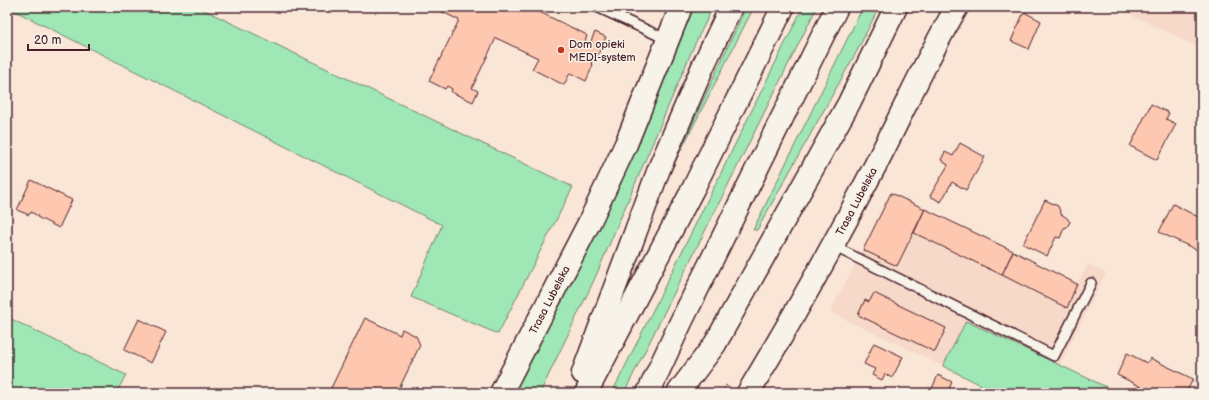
<svg xmlns="http://www.w3.org/2000/svg" width="1209" height="400" font-family="'Balsamiq Sans',sans-serif">
<style>
.built{fill:#f6d9c8}
.green{fill:#9fe7b5;stroke:#748370}
.building{fill:#fdc7b0;stroke:#4a1f2b}
.lines{fill:none;stroke-linecap:round;stroke-linejoin:round}
.service-casing{stroke:#4a1f2b;stroke-width:12}
.tertiary-casing{stroke:#4a1f2b;stroke-width:25}
.motorway-casing{stroke:#4a1f2b;stroke-width:25}
.path{stroke:#4a1f2b;stroke-width:2.5;stroke-dasharray:1 3;stroke-linecap:butt}
.service{stroke:#f7f3e8;stroke-width:9}
.tertiary{stroke:#f7f3e8;stroke-width:22}
.motorway{stroke:#f7f3e8;stroke-width:22}
.poi-dot{fill:#c8321e;stroke:#f7f3e8;stroke-width:1.5}
.labels{text-anchor:middle;dominant-baseline:central;stroke-width:3;stroke-linejoin:round;paint-order:stroke}
.poi-label{font-size:11px;fill:#4a1f2b;stroke:#f7f3e8;text-anchor:start}
.street-label{font-size:11px;fill:#4a1f2b;stroke:#f7f3e8}
</style>
<rect width="100%" height="100%" fill="#f9e6d7"/>
<filter id="ink" filterUnits="userSpaceOnUse"><feTurbulence type="fractalNoise" baseFrequency=".025" numOctaves="2"/><feDisplacementMap in="SourceGraphic" scale="8" xChannelSelector="R" yChannelSelector="G"/><feConvolveMatrix kernelMatrix="1 2 1 2 8 2 1 2 1" color-interpolation-filters="sRGB"/></filter>
<g filter="url(#ink)">
<g class="built">
<polygon points="1115,7 1202,7 1202,49 1121,10"/>
<polygon points="891,193 1013,251 1077,284 1088,264 1106,273 1060,365 966,321 943,366 830,312 863,250"/>
</g>
<g class="green">
<polygon points="7,7 198,7 573,187 498,334 411,297 442,225"/>
<polygon points="693,7 713,7 694,46 595,278 540,393 514,393 619,187"/>
<polygon points="746,7 754,7 674,164"/>
<polygon points="803,7 817,7 624,393 612,393"/>
<polygon points="863,7 879,7 857,51 757,230 753,230"/>
<polygon points="7,317 126,375 116,393 7,393"/>
<polygon points="966,321 1119,393 997,393 943,366"/>
</g>
<g class="building">
<polygon points="432,7 529,7 585,34 587,36 585,41 590,43 595,32 606,37 596,59 593,58 591,63 593,65 586,81 570,73 564,85 532,69 538,58 496,38 472,88 478,91 473,102 451,92 452,89 447,86 445,89 429,81 459,20"/>
<polygon points="1024,12 1041,21 1029,49 1011,41"/>
<polygon points="1151,104 1169,113 1166,119 1176,124 1157,160 1130,146"/>
<polygon points="960,143 985,157 966,190 952,182 941,202 930,196 948,165 941,160 945,152 953,156"/>
<polygon points="31,180 72,200 59,228 37,217 38,216 31,212 29,215 17,210"/>
<polygon points="891,193 925,209 897,266 863,250"/>
<polygon points="1045,200 1058,206 1061,214 1067,218 1070,222 1067,227 1064,228 1060,238 1056,237 1047,256 1023,244"/>
<polygon points="1173,204 1202,219 1201,252 1159,232"/>
<polygon points="925,209 1013,251 1002,275 914,233"/>
<polygon points="1013,251 1077,284 1067,308 1002,275"/>
<polygon points="874,293 946,328 935,352 858,315 865,300 869,302"/>
<polygon points="365,318 400,335 402,329 416,336 420,345 397,393 335,393 330,390"/>
<polygon points="139,319 166,332 151,363 124,350"/>
<polygon points="874,343 903,357 892,378 885,374 882,380 872,375 875,369 864,364"/>
<polygon points="1127,353 1147,363 1150,358 1193,379 1186,393 1154,393 1117,375"/>
<polygon points="938,375 952,382 947,393 930,393"/>
</g>
<g class="lines">
<g class="service-casing">
<g id="service">
<polyline points="597,7 668,40"/>
<polyline points="833,246 1054,356 1091,283"/>
</g>
</g>
<g class="tertiary-casing">
<g id="tertiary">
<path id="s1" d="M 501,393 L 590,221 L 626,144 L 681,7"/>
<path id="s2" d="M 748,393 C 793,318 835,243 875,166 C 903,113 926,58 957,7"/>
</g>
</g>
<g class="motorway-casing">
<g id="motorway">
<polyline points="583,373 659,169 704,64 731,7"/>
<polyline points="586,393 694,187 783,7"/>
<polyline points="648,393 681,322 837,7"/>
<polyline points="678,393 715,344 849,103 896,7"/>
</g>
</g>
<polyline class="path" points="722,393 728,383"/>
<use href="#service" class="service"/>
<use href="#tertiary" class="tertiary"/>
<use href="#motorway" class="motorway"/>
</g>
</g>
<circle class="poi-dot" cx="561" cy="50" r="4"/>
<g class="labels">
<g class="poi-label">
<text x="569" y="44">Dom opieki<tspan x="569" dy="13">MEDI-system</tspan></text>
</g>
<g class="street-label">
<text stroke="none"><textPath href="#s2" startOffset="220">Trasa Lubelska</textPath></text>
<text stroke="none"><textPath href="#s1" startOffset="105">Trasa Lubelska</textPath></text>
</g>
</g>
<rect width="1209" height="400" fill="none" stroke="#f7f3e8" stroke-width="24"/>
<rect x="12" y="12" width="1185" height="376" fill="none" stroke="#4a1f2b" stroke-width="1.5" filter="url(#ink)"/>
<path d="M28 44v6h61v-6" fill="none" stroke="#4a1f2b" stroke-width="2"/>
<text x="34" y="44" font-size="12" fill="#4a1f2b" stroke="#f7f3e8" stroke-width="3" paint-order="stroke">20 m</text>
</svg>
